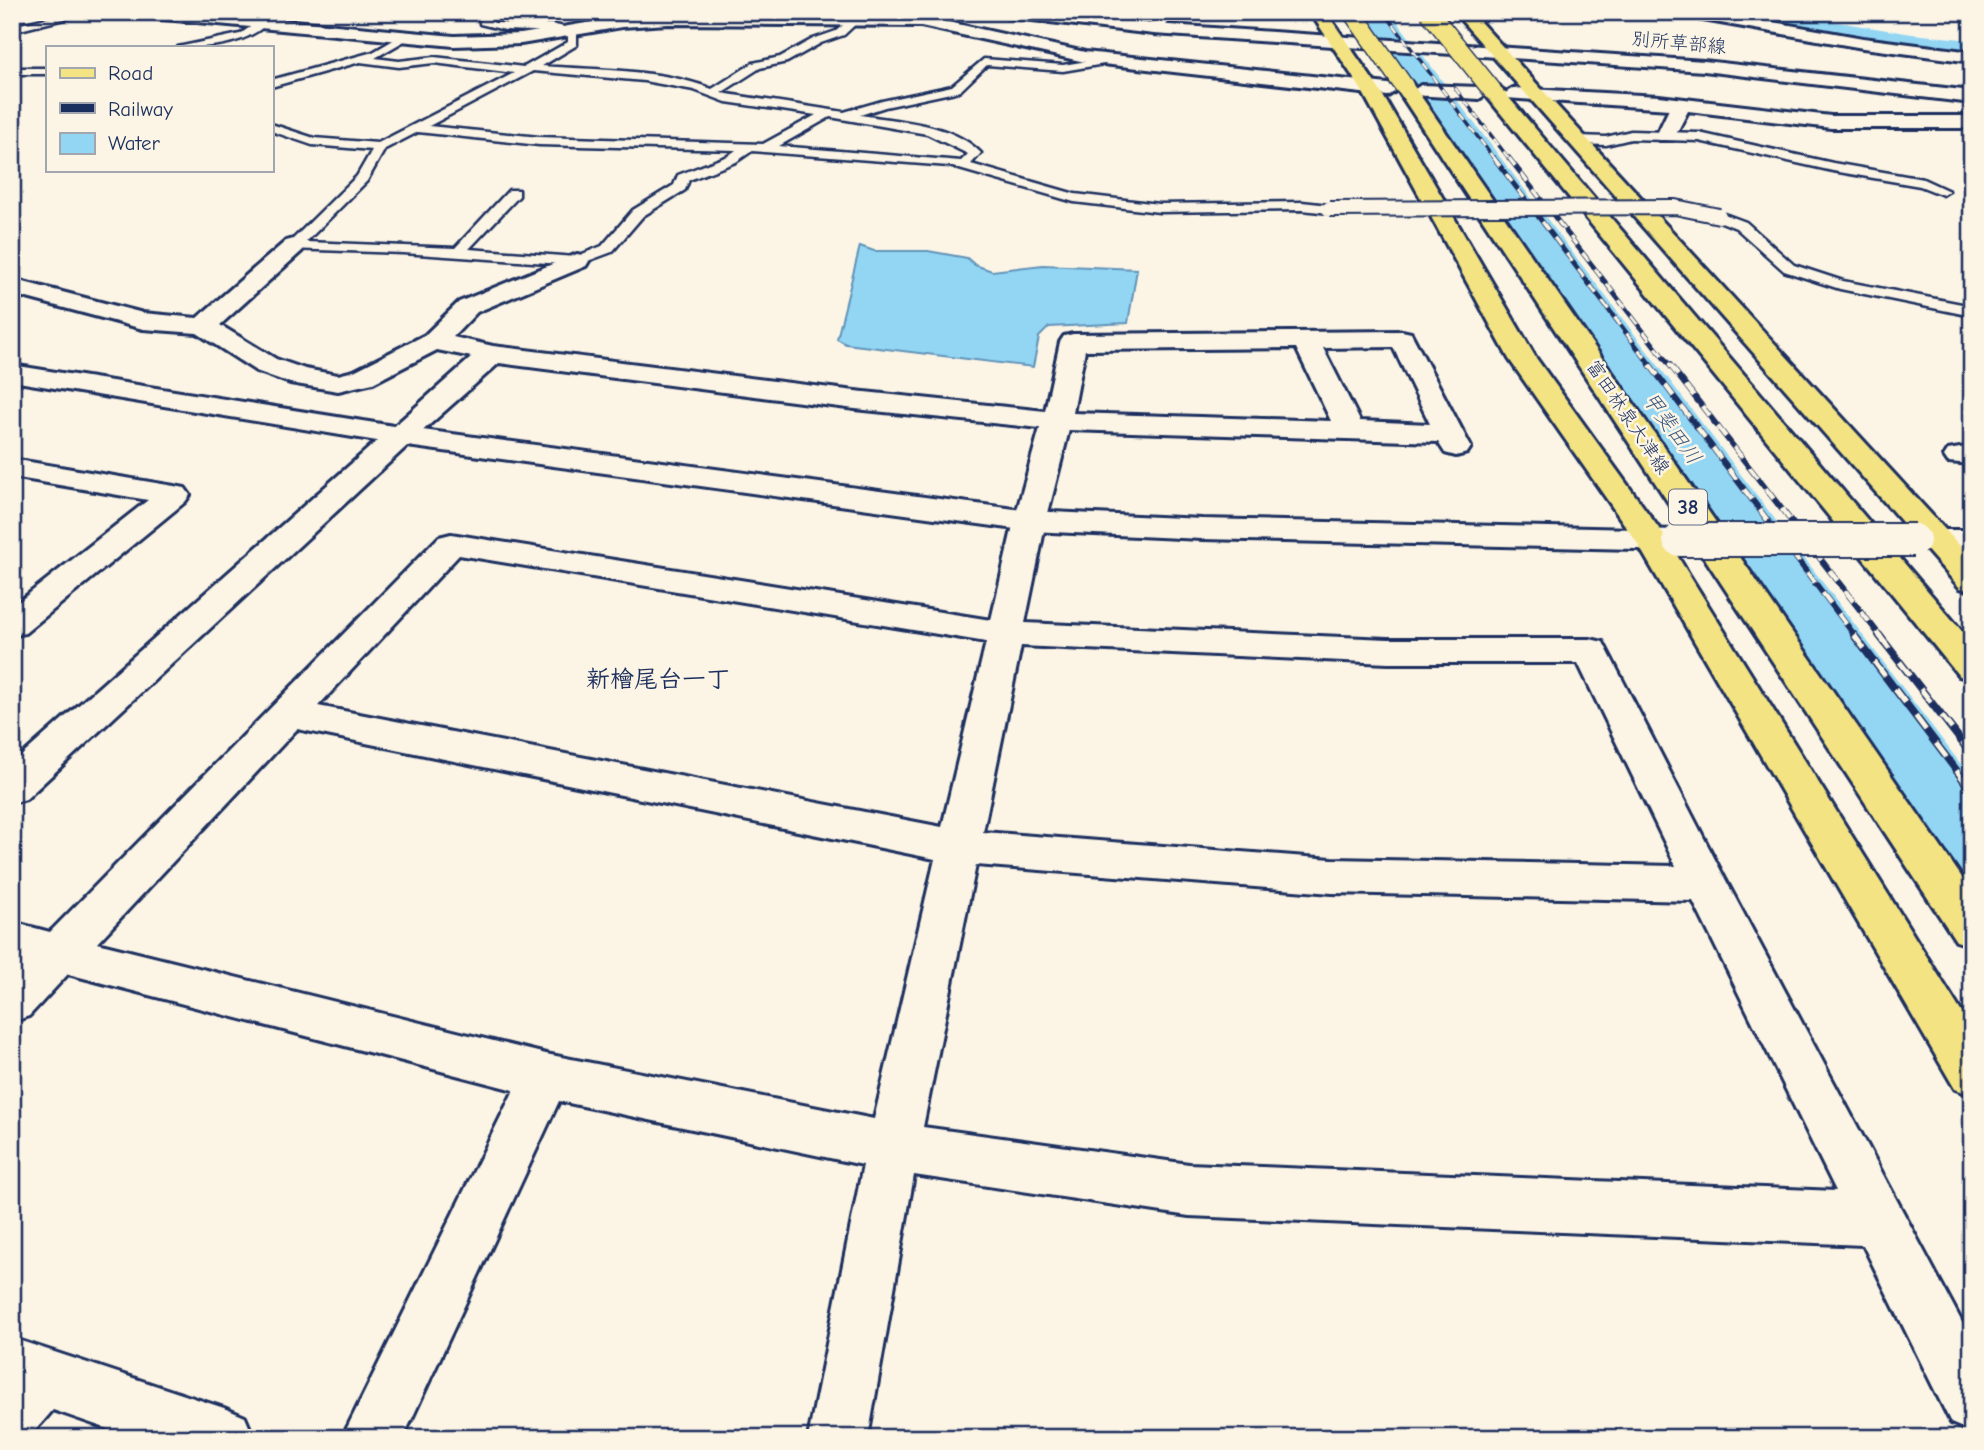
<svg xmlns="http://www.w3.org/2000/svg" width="1984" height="1450" font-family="'Comic Neue','Klee One',sans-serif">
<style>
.water{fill:#92d6f4;stroke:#6293b8;stroke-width:2}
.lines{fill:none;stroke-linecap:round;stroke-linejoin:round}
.river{fill:#92d6f4;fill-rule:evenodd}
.lane-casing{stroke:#1b2f5e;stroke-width:5}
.street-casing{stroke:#1b2f5e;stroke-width:6}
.secondary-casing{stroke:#1b2f5e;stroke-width:6}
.primary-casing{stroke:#1b2f5e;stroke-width:6}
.lane{fill:#fcf5e5;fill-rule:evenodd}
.street{fill:#fcf5e5;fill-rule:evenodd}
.secondary{fill:#fcf5e5;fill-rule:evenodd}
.primary{fill:#f4e382;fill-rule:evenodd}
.rail-far3-casing{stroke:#1b2f5e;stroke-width:3.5}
.rail-far2-casing{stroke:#1b2f5e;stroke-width:5}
.rail-far1-casing{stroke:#1b2f5e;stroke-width:6}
.rail-casing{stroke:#1b2f5e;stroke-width:8}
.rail-far3{stroke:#fcf5e5;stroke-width:2.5;stroke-dasharray:8;stroke-linecap:butt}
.rail-far2{stroke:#fcf5e5;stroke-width:3.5;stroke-dasharray:10;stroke-linecap:butt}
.rail-far1{stroke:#fcf5e5;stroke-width:4.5;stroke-dasharray:13;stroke-linecap:butt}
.rail{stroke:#fcf5e5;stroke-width:5;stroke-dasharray:17;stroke-linecap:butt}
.lane-bridge-casing{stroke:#1b2f5e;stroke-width:18;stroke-linecap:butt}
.secondary-bridge-casing{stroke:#1b2f5e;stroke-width:36;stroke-linecap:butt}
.primary-bridge-casing{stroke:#1b2f5e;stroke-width:21;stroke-linecap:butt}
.lane-bridge{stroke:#fcf5e5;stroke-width:14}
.secondary-bridge{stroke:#fcf5e5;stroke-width:32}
.primary-bridge{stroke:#f4e382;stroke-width:18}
.labels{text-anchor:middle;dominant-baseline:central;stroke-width:5;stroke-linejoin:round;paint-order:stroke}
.far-street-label{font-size:19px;fill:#1b2f5e;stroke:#fcf5e5}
.far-water-label{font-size:21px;font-style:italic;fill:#395984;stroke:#fcf5e5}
.shield{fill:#fcf5e5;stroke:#5e6a86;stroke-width:2}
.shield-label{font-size:21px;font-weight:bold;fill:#1b2f5e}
.neighbourhood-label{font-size:24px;font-weight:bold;fill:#1b2f5e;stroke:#fcf5e5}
</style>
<rect width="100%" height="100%" fill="#fcf5e5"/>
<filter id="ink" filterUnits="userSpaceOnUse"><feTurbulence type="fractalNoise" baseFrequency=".0143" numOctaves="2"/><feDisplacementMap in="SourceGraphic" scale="14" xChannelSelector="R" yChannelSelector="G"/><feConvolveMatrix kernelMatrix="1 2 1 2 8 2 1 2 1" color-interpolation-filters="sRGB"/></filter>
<g filter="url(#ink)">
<polygon class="water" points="860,246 874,251 928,251 967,258 975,265 992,271 1043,265 1137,269 1128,323 1049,327 1039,337 1033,367 846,344 837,339"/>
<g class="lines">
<g class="river">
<polygon points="1356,12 1390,12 1972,779 1972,876 1942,867"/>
<polygon points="1721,12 1775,12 1912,34 1972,40 1972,62 1912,56 1735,26 1723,23 1718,16"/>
</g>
<g class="lane-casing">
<g id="lane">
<polygon points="73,12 92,12 12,32 12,26"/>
<path d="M 490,12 L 502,12 L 491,21 L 495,23 L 551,24 L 577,30 L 577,45 L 542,66 C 595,70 663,69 712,89 L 753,63 L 780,57 L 813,39 L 836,31 L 853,17 L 859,17 L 859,21 L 844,35 L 821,43 L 787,62 L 760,68 L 721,93 L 844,112 L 882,101 L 952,86 L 984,59 L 1063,65 L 1112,57 L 1116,58 L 1116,62 L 1063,71 L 987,65 L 960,91 L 885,107 L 860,115 C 899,121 952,123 981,153 L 971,164 L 1075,194 L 1159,204 L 1302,202 L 1329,205 L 1336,209 L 1329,213 L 1302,210 L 1159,212 L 1074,202 L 949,166 L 752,151 L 736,162 L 689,180 L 685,190 L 643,216 L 612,252 L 577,265 L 403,253 L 289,249 L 289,243 L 357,176 L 372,150 L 312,145 L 271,131 L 271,124 L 314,138 L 378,143 L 514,73 L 434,63 L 399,67 L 360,62 L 271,87 L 271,80 L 373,52 L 402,35 L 406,36 L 406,40 L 375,58 L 399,61 L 434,57 L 524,67 L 568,42 L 568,34 L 561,32 L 505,30 L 480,24 L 480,20 ZM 533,71 L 644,81 L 694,90 L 726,102 L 816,115 L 763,144 L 539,137 L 429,126 ZM 830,117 L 927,134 L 968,154 L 961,161 L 779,146 ZM 418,132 L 539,145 L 736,150 L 728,156 L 678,175 L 674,185 L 633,210 L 602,246 L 575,257 L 469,249 L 519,196 L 519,190 L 509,190 L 455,248 L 306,242 L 367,181 L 385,149 Z"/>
<path d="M 259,21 L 268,23 C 245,45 209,48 178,47 L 240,34 Z"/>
<rect x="12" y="68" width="35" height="6"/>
<polygon points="1631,131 1699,133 1833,163 1923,179 1949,191 1943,195 1920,186 1833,171 1699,141 1631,139 1606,145 1579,144 1573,140 1579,136 1606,137"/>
<polygon points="1719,212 1746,222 1794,265 1843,281 1972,306 1972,316 1840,289 1784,271 1736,228 1714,219 1712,216"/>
</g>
</g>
<g class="street-casing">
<g id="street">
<polygon points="134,12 198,12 454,36 521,34 622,17 668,14 921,16 1085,52 1388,84 1397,90 1388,96 1085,62 921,26 668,24 622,27 521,44 454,46 142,17"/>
<polygon points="1159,12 1176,12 1160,33 1148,33 1146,29"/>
<polygon points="1678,12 1716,12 1863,38 1972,52 1972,62 1863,48 1686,17"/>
<polygon points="1421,85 1479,87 1488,93 1479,99 1414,95 1412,91"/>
<polygon points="1513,88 1659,96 1831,116 1972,116 1972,128 1831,128 1688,111 1673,140 1659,140 1656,136 1669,109 1506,98 1504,94"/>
<path d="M 294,239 L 302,241 L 306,246 L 302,251 L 220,325 L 276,359 L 305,369 L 338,375 L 354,371 L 425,335 L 459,302 L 577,254 L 586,256 L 589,261 L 586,266 L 477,312 L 453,337 L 493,346 L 855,391 L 1045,411 L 1060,342 L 1064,336 L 1073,334 L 1402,331 L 1411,333 L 1471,447 L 1467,453 L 1456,456 L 1445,453 L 1438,442 L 1069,430 L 1046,521 L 1025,623 L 1388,639 L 1590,639 L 1603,642 L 1723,875 L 1972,1341 L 1972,1432 L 1951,1423 L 1863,1245 L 1189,1216 L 914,1175 L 868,1438 L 808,1438 L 863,1165 L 559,1101 L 403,1438 L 342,1438 L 514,1090 L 68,974 L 29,1016 L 12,1022 L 12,970 L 21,962 L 12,960 L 12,922 L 50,932 L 439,537 L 451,534 L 991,620 L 1014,521 L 1040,428 L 855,409 L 499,363 L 410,442 L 400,445 L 390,442 L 385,436 L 390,430 L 472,357 L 437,350 L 373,383 L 338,391 L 290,383 L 256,371 L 197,333 L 143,329 L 12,294 L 12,279 L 143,313 L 197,318 L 286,241 ZM 1393,347 L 1430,424 L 1360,421 L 1323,348 ZM 1296,348 L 1331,421 L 1073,413 L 1085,350 ZM 459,555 L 986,642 L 942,827 L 318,706 ZM 1021,646 L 1388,663 L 1578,663 L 1676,866 L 1332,859 L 983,832 ZM 297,729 L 935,859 L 874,1119 L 546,1054 L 97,943 ZM 976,865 L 1332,893 L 1693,901 L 1836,1191 L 1189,1164 L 923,1127 Z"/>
<polygon points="1972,446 1972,464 1948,462 1944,456 1948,450"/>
<polygon points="12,459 174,486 185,488 190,495 185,502 25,633 12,636 12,607 148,500 12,477"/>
<path d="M 12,1338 L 224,1408 L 245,1417 L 254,1438 L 134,1438 L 53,1410 C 40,1424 33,1438 12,1438 Z"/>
</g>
</g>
<g class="secondary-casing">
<g id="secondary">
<polygon points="998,12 1052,12 1154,24 1704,61 1972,91 1972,103 1704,71 1154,34 1006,17"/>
<polygon points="12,365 400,427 1030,511 1202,519 1679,530 1691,533 1695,540 1691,547 1679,550 1202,539 1030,531 407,446 26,799 12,803 12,764 377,441 12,381"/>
<polygon points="1914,530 1972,530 1972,550 1914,550 1902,547 1898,540 1902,533"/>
</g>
</g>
<g class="primary-casing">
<g id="primary">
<polygon points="1310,12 1326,12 1379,89 1536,358 1668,541 1972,1029 1972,1095 1955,1089 1636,541 1509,359 1361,89"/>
<polygon points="1454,12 1471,12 1972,559 1972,591 1960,588"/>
<polygon points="1404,80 1411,82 1972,892 1972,946 1956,941 1395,86"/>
<polygon points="1492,84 1499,86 1972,643 1972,679 1959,676 1485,94 1483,90"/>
</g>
</g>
<use href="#lane" class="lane"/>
<use href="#street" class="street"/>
<use href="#secondary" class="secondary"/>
<use href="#primary" class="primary"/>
<g class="rail-far3-casing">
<g id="rail-far3">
<polyline points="1384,12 1495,160"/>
<polyline points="1455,88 1510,160"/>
</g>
</g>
<g class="rail-far2-casing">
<g id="rail-far2">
<polyline points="1494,158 1652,367"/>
<polyline points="1509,158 1671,367"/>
</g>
</g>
<g class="rail-far1-casing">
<g id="rail-far1">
<polyline points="1650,365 1856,637"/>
<polyline points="1670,365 1881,637"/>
</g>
</g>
<g class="rail-casing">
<g id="rail">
<polyline points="1854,635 1972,791"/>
<polyline points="1879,635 1972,755"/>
</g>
</g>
<use href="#rail-far3" class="rail-far3"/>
<use href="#rail-far2" class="rail-far2"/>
<use href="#rail-far1" class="rail-far1"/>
<use href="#rail" class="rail"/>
<g class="lane-bridge-casing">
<polyline id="lane-bridge" points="1329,209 1675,207 1719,216"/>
</g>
<g class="secondary-bridge-casing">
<polyline id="secondary-bridge" points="1679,540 1914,540"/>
</g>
<g class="primary-bridge-casing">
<g id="primary-bridge">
<polyline points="1352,12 1404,86"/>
<polyline points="1429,12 1492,90"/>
</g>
</g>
<use href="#lane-bridge" class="lane-bridge"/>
<use href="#secondary-bridge" class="secondary-bridge"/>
<use href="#primary-bridge" class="primary-bridge"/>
</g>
</g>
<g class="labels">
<g class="far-street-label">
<text transform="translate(1679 43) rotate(5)">別所草部線</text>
<text transform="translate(1628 417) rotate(56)">富田林泉大津線</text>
</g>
<g class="far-water-label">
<text transform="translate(1672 428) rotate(54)">甲斐田川</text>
</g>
<rect class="shield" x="1669" y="489.5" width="38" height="35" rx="5"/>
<g class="shield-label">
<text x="1688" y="507">38</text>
</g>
<g class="neighbourhood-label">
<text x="658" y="679">新檜尾台一丁</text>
</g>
</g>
<rect width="1984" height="1450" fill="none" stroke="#fcf5e5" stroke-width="42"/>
<rect x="21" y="21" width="1942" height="1408" fill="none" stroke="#1b2f5e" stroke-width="2.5" filter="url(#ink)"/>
<rect x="46" y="46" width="228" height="126" fill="#fcf5e5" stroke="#a2a6af" stroke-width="2"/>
<rect x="60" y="68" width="35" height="10" fill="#f4e382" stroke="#a2a6af" stroke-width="2"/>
<text x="108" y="80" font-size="21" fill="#1b2f5e">Road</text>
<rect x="60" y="103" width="35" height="10" fill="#1b2f5e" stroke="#a2a6af" stroke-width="2"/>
<text x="108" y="116" font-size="21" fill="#1b2f5e">Railway</text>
<rect x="60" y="133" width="35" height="21" fill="#92d6f4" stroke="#a2a6af" stroke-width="2"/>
<text x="108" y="150" font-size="21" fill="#1b2f5e">Water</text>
</svg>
